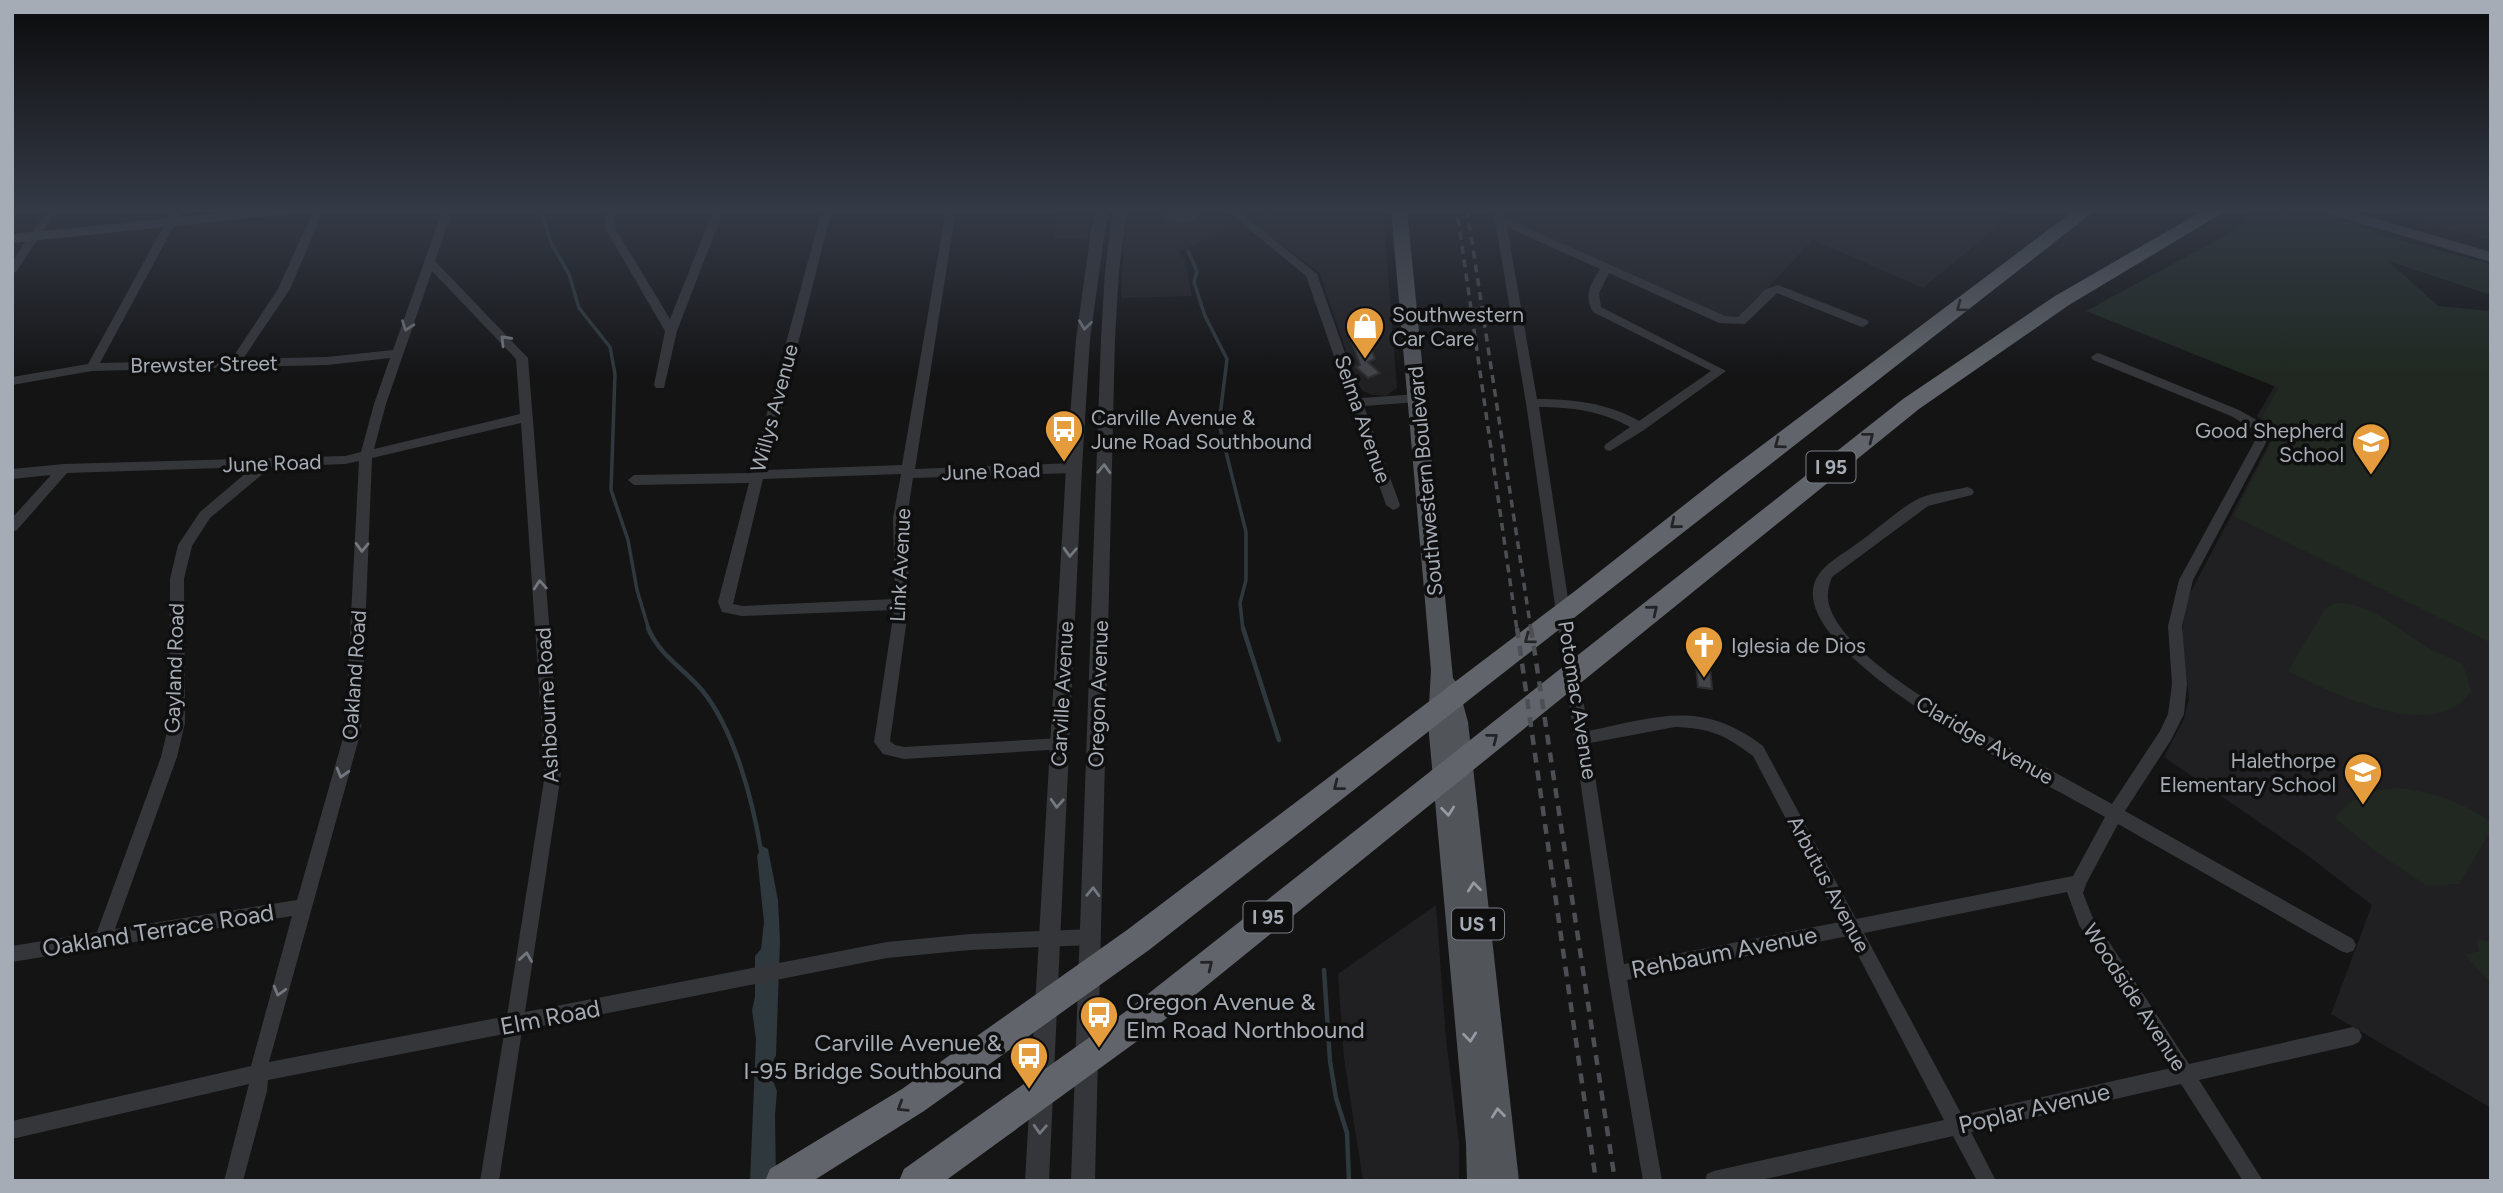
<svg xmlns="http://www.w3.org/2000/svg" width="2503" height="1193" font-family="Figtree,sans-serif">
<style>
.built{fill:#202022}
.green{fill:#202821}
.water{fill:#2e383d}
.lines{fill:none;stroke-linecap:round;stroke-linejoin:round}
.stream-far1{stroke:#2e383d;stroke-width:3.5}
.stream{stroke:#2e383d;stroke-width:4.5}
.building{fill:#434448;stroke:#2e2e31;stroke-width:2}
.minor{fill:#35363a;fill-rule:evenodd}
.tertiary{fill:#35363a;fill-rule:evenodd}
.secondary{fill:#43454a;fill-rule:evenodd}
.primary{fill:#515459;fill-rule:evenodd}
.motorway{fill:#61656b;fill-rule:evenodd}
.rail-far1{stroke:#4c4e53;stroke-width:3.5;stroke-dasharray:8 6;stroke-linecap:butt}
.rail{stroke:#4c4e53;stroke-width:4.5;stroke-dasharray:10 8;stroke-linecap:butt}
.oneway{stroke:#242427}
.oneway2{stroke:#73777e}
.oneway3{stroke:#959aa3}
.labels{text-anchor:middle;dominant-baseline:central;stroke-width:7;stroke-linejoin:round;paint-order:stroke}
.shield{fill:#0f0f10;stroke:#797d84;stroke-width:2}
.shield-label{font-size:19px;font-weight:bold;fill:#a6acb5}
.poi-label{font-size:21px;fill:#a6acb5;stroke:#0f0f10;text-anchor:start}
.street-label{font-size:21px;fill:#a6acb5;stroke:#0f0f10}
.near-street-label{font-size:24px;fill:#a6acb5;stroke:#0f0f10}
.near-poi-label{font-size:24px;fill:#a6acb5;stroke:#0f0f10;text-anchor:start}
</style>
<rect width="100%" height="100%" fill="#141415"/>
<g class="built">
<polygon points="1169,209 1215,209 1237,225 1179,252 1185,260 1192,296 1121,298 1123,251 1128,219 1136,213"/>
<polygon points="1236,209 1383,209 1397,388 1386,396 1372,395 1363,391 1357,383 1319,272 1242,216"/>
<polygon points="1502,209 2019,209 1923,288 1813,240 1740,316 1735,318 1728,318 1526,229 1512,221"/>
<polygon points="2375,209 2491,209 2491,240 2447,229"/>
<polygon points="1059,212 1091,213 1087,239 1054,238"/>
<polygon points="2307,330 2491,354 2491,1108 2331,1014 2372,905 2307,855 2164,757 2184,719 2189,699 2182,634 2186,601 2272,438 2270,428 2257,416"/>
<polygon points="1436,905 1446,1039 1459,1142 1459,1181 1363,1181 1344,1058 1338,974"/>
</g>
<g class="green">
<polygon points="2253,211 2331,215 2385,236 2491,264 2491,295 2388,261 2438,306 2491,311 2491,643 2234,516 2276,433 2262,416 2279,388 2086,311 2234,231"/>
<path d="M 2334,603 C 2374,602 2399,632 2432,650 C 2442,655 2453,659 2463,664 L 2471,691 C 2436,746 2330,692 2288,671 L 2325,609 Z"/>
<path d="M 2399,788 C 2437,793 2459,801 2491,822 L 2491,830 L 2459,884 L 2426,885 L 2375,851 L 2335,818 C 2354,794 2369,790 2399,788 Z"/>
<polygon points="2478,939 2491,942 2491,983 2465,955 2479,951 2476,942"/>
</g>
<polygon class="water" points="762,846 768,849 778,900 780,941 776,1055 767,1076 774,1083 777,1091 775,1115 776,1181 750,1181 756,1039 752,1010 755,997 755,956 761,949 764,922 757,856"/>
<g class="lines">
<g class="stream-far1">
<polyline points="537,209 543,217 552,245 569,274 579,308 610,347 615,374 611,490 628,540 637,590 649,630"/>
<polyline points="1188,251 1197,271 1194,282 1205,316 1227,359 1219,424 1246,532 1246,580 1240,603 1243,630"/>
</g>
<g class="stream">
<path d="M 648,628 C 660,656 682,667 701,689 C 734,728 753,801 761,851"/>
<polyline points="1243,628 1279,740"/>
<polyline points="1324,970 1330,1061 1336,1098 1347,1133 1349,1181"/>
</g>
</g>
<g class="building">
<polygon points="1193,209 1197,219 1175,225 1173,221 1168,222 1165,213"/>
<polygon points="1368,340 1375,359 1368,362 1380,373 1368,378 1356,367 1360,365 1352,342"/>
<polygon points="1696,665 1710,667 1712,689 1698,687"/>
</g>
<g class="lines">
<g class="minor">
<polygon points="48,209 58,209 16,272 12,273 12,261"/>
<path d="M 173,209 L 183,209 L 100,363 L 231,360 L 278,289 L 314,209 L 324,209 L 290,289 L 243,359 L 327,357 L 393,350 L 443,209 L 453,209 L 435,261 L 528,358 L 561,774 L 525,1012 L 887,942 L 970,934 L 1092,929 L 1098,931 L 1100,937 L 1098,943 L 1092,945 L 970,950 L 887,958 L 522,1030 L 499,1181 L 480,1181 L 504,1034 L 268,1080 L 267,1091 L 243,1181 L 224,1181 L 249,1084 L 12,1139 L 12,1121 L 251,1066 L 292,916 L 12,962 L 12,946 L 97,932 L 161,757 L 169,723 L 170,579 L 178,545 L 200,512 L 253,467 L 67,473 L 17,530 L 12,532 L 12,518 L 51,475 L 12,479 L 12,469 L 64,464 L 345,456 L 361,452 L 374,404 L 390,358 L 327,365 L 92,371 L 12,385 L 12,377 L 88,364 ZM 432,271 L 516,359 L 520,414 L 374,449 L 386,404 ZM 521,423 L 545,774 L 507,1016 L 269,1062 L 361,731 L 372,458 ZM 359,461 L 345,731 L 297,900 L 115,929 L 177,757 L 185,723 L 184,579 L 192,546 L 210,518 L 271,467 L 345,464 Z"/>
<polygon points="609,209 619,209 615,217 615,228 670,319 714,209 724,209 677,331 664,388 656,388 654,385 665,331 605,228 605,217"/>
<path d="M 822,209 L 832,209 L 766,470 L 902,465 L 946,209 L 956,209 L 915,469 L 1074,463 L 1080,468 L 1074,473 L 913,478 L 907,518 L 909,604 L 890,741 L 895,745 L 904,747 L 1060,738 L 1065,739 L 1068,744 L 1065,749 L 904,759 L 883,754 L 874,742 L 894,610 L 742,616 L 722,612 L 718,602 L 749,483 L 634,485 L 628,480 L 634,475 L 751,473 ZM 901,474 L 893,518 L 895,599 L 742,606 L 733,604 L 763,479 Z"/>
<polygon points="1225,209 1236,209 1317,274 1361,398 1418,394 1424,398 1418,402 1364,406 1400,505 1398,508 1393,510 1386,505 1306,276"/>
<path d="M 1493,209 L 1503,209 L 1505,218 L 1725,316 L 1738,317 L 1766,289 L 1778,285 L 1867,320 L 1869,323 L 1863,327 L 1859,326 L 1777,293 L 1745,324 L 1719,323 L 1609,273 L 1599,293 L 1601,307 L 1726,371 L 1644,430 L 1610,451 L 1606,450 L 1604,447 L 1606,444 L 1630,427 C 1602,411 1571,407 1539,407 L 1588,731 C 1658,717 1701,699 1763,746 L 1856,919 L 2073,876 L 2105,817 C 2047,784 1805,664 1813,590 C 1815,568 1839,557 1855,545 C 1873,533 1902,506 1920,498 C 1934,492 1952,491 1967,487 L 1972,489 L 1974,492 L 1972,495 L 1928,506 L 1832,577 C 1828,588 1826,596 1830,608 C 1850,662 1960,720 2009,747 C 2043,766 2078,785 2112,804 L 2160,731 L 2168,714 L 2172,684 L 2168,626 L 2179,580 L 2257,437 L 2251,428 L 2231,416 L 2093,360 L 2091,357 L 2097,353 L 2101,354 L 2239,410 L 2260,422 L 2269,437 L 2193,580 L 2182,626 L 2187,684 L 2184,714 L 2171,740 L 2125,811 L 2353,939 L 2356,945 L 2353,951 L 2347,953 L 2341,951 L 2118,824 L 2086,884 L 2083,893 L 2092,916 L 2189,1064 L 2353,1027 L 2359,1030 L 2362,1036 L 2359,1042 L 2353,1045 L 2199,1080 L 2263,1181 L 2243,1181 L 2181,1084 L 1971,1132 L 1996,1181 L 1977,1181 L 1953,1136 L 1757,1181 L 1705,1181 L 1707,1174 L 1714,1171 L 1944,1120 L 1848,936 L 1627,980 L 1662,1181 L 1643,1181 L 1608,974 L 1526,403 ZM 1507,227 L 1600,269 C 1591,284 1583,295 1593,312 L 1711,371 L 1639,421 C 1608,403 1573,399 1537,399 ZM 1675,727 C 1710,728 1725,735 1753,756 L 1840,922 L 1624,964 L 1590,743 ZM 2067,892 L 2079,925 L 2171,1068 L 1962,1115 L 1864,933 Z"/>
</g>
<g class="tertiary">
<polygon points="1094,209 1108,209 1090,339 1082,468 1049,1181 1025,1181 1066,468 1076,339"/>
<polygon points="1113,209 1127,209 1119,271 1115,338 1095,1181 1071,1181 1101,338 1105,271"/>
</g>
<g class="secondary">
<polygon points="259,209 306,209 299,213 12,243 12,234"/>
<polygon points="2321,209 2343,209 2491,252 2491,262 2323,212"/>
</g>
<polygon class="primary" points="1391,209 1407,209 1453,678 1458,685 1468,722 1519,1181 1467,1181 1466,1144 1428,723 1431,670"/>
<g class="motorway">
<polygon points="2076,209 2097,209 1149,950 924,1111 813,1181 765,1181 770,1169 902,1089 1127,930 1575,591 1721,476"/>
<polygon points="2206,209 2229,209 2069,305 1919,409 1147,1034 945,1181 899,1181 904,1169 1125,1012 1903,399 2055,296"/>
</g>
<g class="rail-far1">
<polyline points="1467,209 1531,630"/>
<polyline points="1458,218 1517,630"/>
</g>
<g class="rail">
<polyline points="1517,628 1596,1181"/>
<polyline points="1531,628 1615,1181"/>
</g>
</g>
<defs><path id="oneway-chevron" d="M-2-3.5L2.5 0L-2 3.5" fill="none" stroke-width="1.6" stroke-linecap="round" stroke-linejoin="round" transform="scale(1.75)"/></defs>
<g class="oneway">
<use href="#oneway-chevron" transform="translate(1961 307) rotate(143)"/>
<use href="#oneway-chevron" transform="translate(1869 437) rotate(-38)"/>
<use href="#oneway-chevron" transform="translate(1779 444) rotate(143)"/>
<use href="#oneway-chevron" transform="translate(1675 524) rotate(141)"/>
<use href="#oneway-chevron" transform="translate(1653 610) rotate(-39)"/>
<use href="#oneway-chevron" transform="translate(1529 639) rotate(143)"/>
<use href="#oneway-chevron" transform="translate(1493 738) rotate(-38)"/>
<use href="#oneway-chevron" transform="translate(1338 786) rotate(142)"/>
<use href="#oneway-chevron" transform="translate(1208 965) rotate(-39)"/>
<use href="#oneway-chevron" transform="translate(902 1107) rotate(148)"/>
</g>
<g class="oneway2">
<use href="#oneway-chevron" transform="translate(1085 325) rotate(97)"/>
<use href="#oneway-chevron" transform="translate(407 326) rotate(110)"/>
<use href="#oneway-chevron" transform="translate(505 340) rotate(-134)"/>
<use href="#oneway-chevron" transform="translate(1104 469) rotate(-88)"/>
<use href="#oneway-chevron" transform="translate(362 547) rotate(92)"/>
<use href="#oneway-chevron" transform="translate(1070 552) rotate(93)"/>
<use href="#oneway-chevron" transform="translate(540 585) rotate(-94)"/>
<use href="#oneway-chevron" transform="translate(342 773) rotate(106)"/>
<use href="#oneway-chevron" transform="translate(1057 803) rotate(93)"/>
<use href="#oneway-chevron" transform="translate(1093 892) rotate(-88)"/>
<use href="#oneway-chevron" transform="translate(526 957) rotate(-81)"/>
<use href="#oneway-chevron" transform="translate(279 991) rotate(106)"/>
<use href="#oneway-chevron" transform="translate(1040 1129) rotate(93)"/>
</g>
<g class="oneway3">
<use href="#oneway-chevron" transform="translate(1448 811) rotate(84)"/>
<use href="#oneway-chevron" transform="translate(1474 887) rotate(-96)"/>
<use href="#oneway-chevron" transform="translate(1470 1037) rotate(84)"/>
<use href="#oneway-chevron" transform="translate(1498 1113) rotate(-96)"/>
</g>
<linearGradient id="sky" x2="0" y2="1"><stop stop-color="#0b0b0c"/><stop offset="0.56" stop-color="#343a46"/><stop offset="1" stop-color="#343a46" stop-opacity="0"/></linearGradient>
<rect width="2503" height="376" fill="url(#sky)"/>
<defs>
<g id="shop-pin" transform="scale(2.0125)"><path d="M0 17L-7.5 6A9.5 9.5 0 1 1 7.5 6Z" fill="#e59c3c" stroke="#0f0f10"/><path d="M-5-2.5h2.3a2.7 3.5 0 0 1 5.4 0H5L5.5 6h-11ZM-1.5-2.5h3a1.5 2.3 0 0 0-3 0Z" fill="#fff"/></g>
<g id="bus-pin" transform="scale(2.0125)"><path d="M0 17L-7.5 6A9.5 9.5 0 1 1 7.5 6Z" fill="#e59c3c" stroke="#0f0f10"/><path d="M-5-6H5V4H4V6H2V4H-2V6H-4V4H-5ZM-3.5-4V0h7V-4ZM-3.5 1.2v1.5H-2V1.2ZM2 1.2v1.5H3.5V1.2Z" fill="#fff"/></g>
<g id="school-pin" transform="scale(2.0125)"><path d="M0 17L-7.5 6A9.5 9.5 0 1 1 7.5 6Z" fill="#e59c3c" stroke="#0f0f10"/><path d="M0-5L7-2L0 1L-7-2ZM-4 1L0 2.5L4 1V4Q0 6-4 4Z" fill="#fff"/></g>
<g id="church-pin" transform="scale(2.0125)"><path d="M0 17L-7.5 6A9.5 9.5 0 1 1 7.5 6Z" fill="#e59c3c" stroke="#0f0f10"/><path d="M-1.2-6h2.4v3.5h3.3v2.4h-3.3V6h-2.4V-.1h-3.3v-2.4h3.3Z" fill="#fff"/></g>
</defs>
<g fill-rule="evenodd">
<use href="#shop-pin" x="1365" y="326"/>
<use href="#bus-pin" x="1064" y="429"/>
<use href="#school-pin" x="2371" y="442"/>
<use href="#church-pin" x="1704" y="645"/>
<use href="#school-pin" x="2363" y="772"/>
<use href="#bus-pin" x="1099" y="1015"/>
<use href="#bus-pin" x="1029" y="1056"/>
</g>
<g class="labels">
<g class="shield">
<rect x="1806.5" y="451.5" width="49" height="31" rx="5"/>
<rect x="1243.5" y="901.5" width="49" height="31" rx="5"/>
<rect x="1452" y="908.5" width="52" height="31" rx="5"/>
</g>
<g class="shield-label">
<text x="1831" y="467">I 95</text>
<text x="1268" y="917">I 95</text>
<text x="1478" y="924">US 1</text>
</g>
<g class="poi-label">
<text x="1392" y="314">Southwestern<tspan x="1392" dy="24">Car Care</tspan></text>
<text x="1091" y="417">Carville Avenue &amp;<tspan x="1091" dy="24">June Road Southbound</tspan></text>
<text x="2344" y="430" text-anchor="end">Good Shepherd<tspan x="2344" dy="24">School</tspan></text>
<text x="1731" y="645">Iglesia de Dios</text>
<text x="2336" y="760" text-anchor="end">Halethorpe<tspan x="2336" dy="24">Elementary School</tspan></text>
</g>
<g class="street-label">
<text transform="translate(204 364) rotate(-1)">Brewster Street</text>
<text transform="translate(774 408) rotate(-75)">Willys Avenue</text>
<text transform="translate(1363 419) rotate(71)">Selma Avenue</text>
<text transform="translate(272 463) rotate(-2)">June Road</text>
<text transform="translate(991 471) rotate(-2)">June Road</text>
<text transform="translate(1425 481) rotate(-95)">Southwestern Boulevard</text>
<text transform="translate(900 565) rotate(-87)">Link Avenue</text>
<text transform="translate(174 668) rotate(-88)">Gayland Road</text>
<text transform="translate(354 675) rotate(-86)">Oakland Road</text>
<text transform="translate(1062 694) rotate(-87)">Carville Avenue</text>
<text transform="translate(1098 694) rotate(-88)">Oregon Avenue</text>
<text transform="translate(1578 700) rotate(81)">Potomac Avenue</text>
<text transform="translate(547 705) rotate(-93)">Ashbourne Road</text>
<text transform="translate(1985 740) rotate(30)">Claridge Avenue</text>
<text transform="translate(1829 884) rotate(62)">Arbutus Avenue</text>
<text transform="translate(2135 997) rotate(57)">Woodside Avenue</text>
</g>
<g class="near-street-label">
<text transform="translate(158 930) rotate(-9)">Oakland Terrace Road</text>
<text transform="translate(1724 952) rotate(-11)">Rehbaum Avenue</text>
<text transform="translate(550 1017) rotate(-11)">Elm Road</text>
<text transform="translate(2034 1108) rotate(-13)">Poplar Avenue</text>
</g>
<g class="near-poi-label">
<text x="1126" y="1001">Oregon Avenue &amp;<tspan x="1126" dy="28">Elm Road Northbound</tspan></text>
<text x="1002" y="1042" text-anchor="end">Carville Avenue &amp;<tspan x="1002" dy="28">I-95 Bridge Southbound</tspan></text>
</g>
</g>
<rect width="2503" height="1193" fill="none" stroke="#a6acb5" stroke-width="28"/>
</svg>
